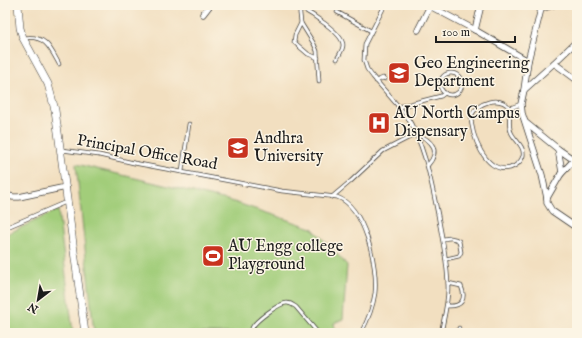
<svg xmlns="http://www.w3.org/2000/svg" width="582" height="338" font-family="'IM FELL English',serif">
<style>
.garden{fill:#a2cd7a;stroke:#5f744b}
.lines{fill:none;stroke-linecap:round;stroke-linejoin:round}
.service-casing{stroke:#3c3935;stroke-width:4.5}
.minor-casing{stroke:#3c3935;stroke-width:7}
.tertiary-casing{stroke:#3c3935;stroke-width:8}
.service{stroke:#fff;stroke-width:3}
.minor{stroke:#fff;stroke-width:5.5}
.tertiary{stroke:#fff;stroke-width:7}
.labels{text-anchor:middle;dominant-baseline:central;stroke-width:3;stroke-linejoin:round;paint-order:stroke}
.poi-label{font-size:16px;fill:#1c1c1c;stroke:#fcf5e5;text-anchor:start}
.street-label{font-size:16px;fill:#1c1c1c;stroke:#fcf5e5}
</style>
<rect width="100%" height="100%" fill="#fcf5e5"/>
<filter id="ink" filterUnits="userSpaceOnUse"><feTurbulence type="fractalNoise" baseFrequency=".025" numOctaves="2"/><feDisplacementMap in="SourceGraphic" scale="8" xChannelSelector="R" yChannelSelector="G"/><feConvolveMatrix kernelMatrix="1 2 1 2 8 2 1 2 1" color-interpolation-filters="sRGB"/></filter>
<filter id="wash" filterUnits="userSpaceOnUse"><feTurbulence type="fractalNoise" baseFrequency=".012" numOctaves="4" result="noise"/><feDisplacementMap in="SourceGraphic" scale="16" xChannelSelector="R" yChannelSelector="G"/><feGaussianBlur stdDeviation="0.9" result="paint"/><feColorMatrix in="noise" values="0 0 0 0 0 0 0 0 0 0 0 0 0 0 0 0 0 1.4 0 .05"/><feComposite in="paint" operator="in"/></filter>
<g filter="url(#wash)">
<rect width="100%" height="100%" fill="#f2dfc0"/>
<g class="garden">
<polygon points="76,164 231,201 312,228 347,265 343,319 334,323 336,333 94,333"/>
<polygon points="58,210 73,333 5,333 5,235"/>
</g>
</g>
<g filter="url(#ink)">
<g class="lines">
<g class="service-casing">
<g id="service">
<polyline points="299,5 301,23 314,44 317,51 319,81"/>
<path d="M 385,5 L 365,44 L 364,60 L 367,69 L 373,77 L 406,115 C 425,145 431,181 438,215 C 442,239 448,263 448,288 C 448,303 444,318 441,333"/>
<path d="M 299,7 C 310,13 343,33 343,45 C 343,50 339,55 337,59"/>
<polyline points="337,12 371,31"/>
<polyline points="301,23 295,35 294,42 308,54 318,58"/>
<path d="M 24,38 C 45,35 50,47 59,64"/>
<circle cx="451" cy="84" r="11"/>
<polyline points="376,81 383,78 385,79"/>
<polyline points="398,107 441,96 445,93"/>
<path d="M 510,108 C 499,95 478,102 471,116 C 471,135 485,174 510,168 C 516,166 521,162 523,156 C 525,146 514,140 511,132 C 508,125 510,116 510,108 L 521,104"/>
<path d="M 62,150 L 99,155 L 134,163 L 282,191 L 337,197 C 365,207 378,266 375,293 C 373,307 368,320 361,333"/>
<polyline points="182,171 189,124"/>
<path d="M 332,197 L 351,181 L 383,151 L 416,134 C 432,140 441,150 428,165"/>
<polyline points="5,228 66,202"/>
<path d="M 443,239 C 449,238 454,237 459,241 L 461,252 L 459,256 L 446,259"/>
<path d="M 447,306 C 461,307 467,300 461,286 L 448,283"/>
<path d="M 254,333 L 252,328 C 255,321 279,303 287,303 C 291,303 293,305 296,307 L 318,333"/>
<polyline points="458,333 459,328"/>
</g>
</g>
<g class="minor-casing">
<g id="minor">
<polyline points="431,5 430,6 475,30 528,61 542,5"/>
<polyline points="542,6 547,7 553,5"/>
<polyline points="203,14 210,5"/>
<polyline points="418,30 430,6"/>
<polyline points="475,30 481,5"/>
<polyline points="528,61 524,90 554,63 577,80"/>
<polyline points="554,63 577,41"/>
<polyline points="524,90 521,104 522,113 542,175 547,198 547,203 552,211 577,228"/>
<polyline points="526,123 558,149 562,172 547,198"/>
<polyline points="558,149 577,162"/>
<polyline points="561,174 574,160"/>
<polyline points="5,195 13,197 19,197 66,187"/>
</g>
</g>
<g class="tertiary-casing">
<polyline id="tertiary" points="18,5 20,28 23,38 48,84 55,110 85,333"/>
</g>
<use href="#service" class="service"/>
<use href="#minor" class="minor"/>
<use href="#tertiary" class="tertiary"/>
</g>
</g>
<defs>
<g id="university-square" transform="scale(1.15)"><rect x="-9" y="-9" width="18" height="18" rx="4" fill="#c8321e" stroke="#fcf5e5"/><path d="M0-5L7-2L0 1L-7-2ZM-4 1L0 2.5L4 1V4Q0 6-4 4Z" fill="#fff"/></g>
<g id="hospital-square" transform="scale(1.15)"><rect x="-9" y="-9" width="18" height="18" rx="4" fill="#c8321e" stroke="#fcf5e5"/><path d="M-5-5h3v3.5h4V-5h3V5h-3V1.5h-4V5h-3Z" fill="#fff"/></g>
<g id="stadium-square" transform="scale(1.15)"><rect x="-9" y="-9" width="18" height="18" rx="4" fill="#c8321e" stroke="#fcf5e5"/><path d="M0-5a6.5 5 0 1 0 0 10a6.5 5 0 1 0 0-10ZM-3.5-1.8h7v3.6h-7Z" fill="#fff"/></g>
</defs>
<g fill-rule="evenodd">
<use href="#university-square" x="399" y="73"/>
<use href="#hospital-square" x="379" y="123"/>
<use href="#university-square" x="238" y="148"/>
<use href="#stadium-square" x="213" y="256"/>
</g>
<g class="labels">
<g class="poi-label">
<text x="414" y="64">Geo Engineering<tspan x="414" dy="18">Department</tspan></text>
<text x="394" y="114">AU North Campus<tspan x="394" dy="18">Dispensary</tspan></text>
<text x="254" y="139">Andhra<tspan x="254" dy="18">University</tspan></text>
<text x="228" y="247">AU Engg college<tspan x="228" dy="18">Playground</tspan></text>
</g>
<g class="street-label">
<text transform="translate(147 153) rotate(10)">Principal Office Road</text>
</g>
</g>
<rect width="582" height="338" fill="none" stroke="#fcf5e5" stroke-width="20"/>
<g transform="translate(38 300) rotate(211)" stroke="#fcf5e5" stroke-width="3" paint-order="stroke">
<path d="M0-3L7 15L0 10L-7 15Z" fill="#1c1c1c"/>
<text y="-6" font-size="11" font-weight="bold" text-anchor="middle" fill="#1c1c1c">N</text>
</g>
<path d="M436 36v6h79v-6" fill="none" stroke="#1c1c1c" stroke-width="2"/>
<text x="442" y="36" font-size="12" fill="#1c1c1c" stroke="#fcf5e5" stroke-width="3" paint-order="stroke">100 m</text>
</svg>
